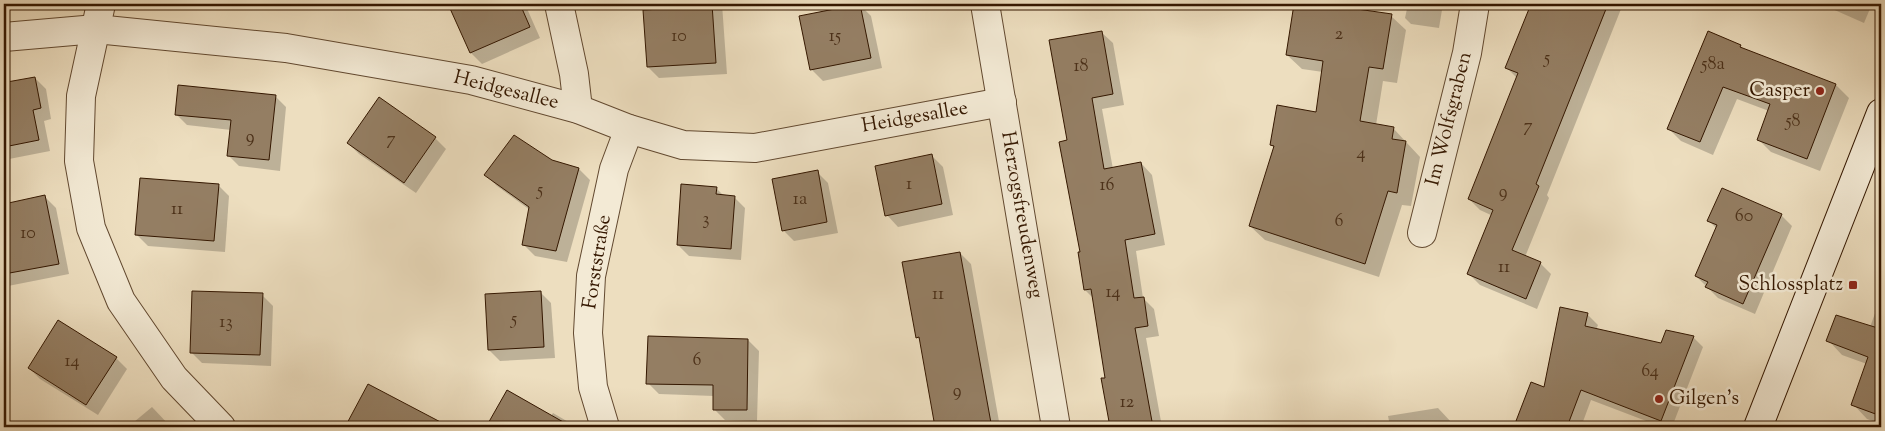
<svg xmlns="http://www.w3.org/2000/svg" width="1885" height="431" font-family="'Sorts Mill Goudy',serif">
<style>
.shadow{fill:#0003}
.building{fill:#947e63;stroke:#341700}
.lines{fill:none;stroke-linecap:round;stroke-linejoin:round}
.minor-casing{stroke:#624930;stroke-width:30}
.secondary-casing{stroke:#341700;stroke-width:30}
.minor{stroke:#f3ead5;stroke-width:28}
.secondary{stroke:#f3ead5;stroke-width:28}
.poi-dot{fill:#8f2418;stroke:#f3ead5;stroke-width:2}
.labels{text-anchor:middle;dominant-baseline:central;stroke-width:5;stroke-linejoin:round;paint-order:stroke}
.number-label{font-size:18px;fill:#4c3119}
.street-label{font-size:20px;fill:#341700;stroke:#f3ead5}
.poi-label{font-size:20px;fill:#341700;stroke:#f3ead5;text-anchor:end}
</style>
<rect width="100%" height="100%" fill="#eddebf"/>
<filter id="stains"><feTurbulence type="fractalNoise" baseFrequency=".004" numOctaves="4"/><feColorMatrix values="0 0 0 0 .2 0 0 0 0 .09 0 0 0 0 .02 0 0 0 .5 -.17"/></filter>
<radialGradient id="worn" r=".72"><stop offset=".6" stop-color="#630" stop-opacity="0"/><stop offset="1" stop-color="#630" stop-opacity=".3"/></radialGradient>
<g class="shadow">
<polygon points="449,4 525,4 540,38 482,64 471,53"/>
<polygon points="682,4 722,4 727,74 659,78 648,67 682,9"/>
<polygon points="1295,4 1314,4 1391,16 1406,30 1397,83 1383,81 1376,125 1393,128 1420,157 1411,206 1402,205 1379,277 1265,240 1250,226 1275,148 1271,145 1317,113 1323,72 1302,69 1287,55"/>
<polygon points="1408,4 1443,4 1439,28 1411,24 1405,18"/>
<polygon points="1533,4 1623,4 1547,195 1549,198 1525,257 1540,263 1551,274 1537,309 1480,285 1469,274 1493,216 1480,210 1469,199 1517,78 1507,68"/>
<polygon points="1821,4 1872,4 1864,23"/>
<polygon points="860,5 871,16 882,68 823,81 811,69"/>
<polygon points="1101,32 1113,43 1124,105 1102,109 1113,169 1141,163 1152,175 1165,245 1136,251 1143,298 1154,309 1159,336 1146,338 1162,427 1111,427 1103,379 1106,379 1093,298 1085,290 1068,141"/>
<polygon points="1740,46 1743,49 1836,85 1849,98 1820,171 1771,152 1758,139 1769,111 1737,99 1713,155 1681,141 1668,128"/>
<polygon points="35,78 46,89 51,119 44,121 50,151 4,160 4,93 10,92"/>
<polygon points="275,96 286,107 280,171 239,166 228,155 231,130 187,125 176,114"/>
<polygon points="435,138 446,149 416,193 359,154 348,143"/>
<polygon points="932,156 943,167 953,215 898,227 887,215"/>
<polygon points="551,161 579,169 590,180 567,262 535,256 524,245 530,210 497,186 486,175"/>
<polygon points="817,172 828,183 838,233 794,241 783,230"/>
<polygon points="218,185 229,196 225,252 148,246 137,235"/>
<polygon points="716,188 724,196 734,197 745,208 741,260 689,256 678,245"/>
<polygon points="45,197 56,208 69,274 8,286 4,282 4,205"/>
<polygon points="1781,215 1792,226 1755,314 1718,298 1696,276 1717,229 1709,221"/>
<polygon points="960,253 971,264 1000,427 936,427 921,341 917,337"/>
<polygon points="540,292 551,303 555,358 500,361 489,350"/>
<polygon points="262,295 273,306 271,366 202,363 191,352"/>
<polygon points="1881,297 1881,424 1867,419 1853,404 1867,364 1842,355 1828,340 1870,327"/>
<polygon points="1587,314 1598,325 1596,330 1662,345 1693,337 1703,347 1672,427 1662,427 1591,400 1581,427 1525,427 1518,420 1545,389"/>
<polygon points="748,340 759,351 757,421 725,420 714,409 714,396 659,394 648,383"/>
<polygon points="116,358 127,369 98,415 40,379 29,368"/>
<polygon points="369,386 430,423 428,427 347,427"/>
<polygon points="508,392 551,416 553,413 577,427 488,427"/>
<polygon points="152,407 171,427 128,427"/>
<polygon points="1438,408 1452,423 1453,427 1371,427 1371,424 1389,421 1388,416"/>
</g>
<g class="building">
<polygon points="448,4 520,4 530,27 470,53"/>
<polygon points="681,4 712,4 716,63 647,67 643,10 681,8"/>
<polygon points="860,4 871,58 810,70 799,16"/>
<polygon points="1294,4 1322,4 1392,14 1383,69 1369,67 1360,121 1394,127 1392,139 1406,141 1397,193 1388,191 1365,264 1249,226 1274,146 1270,145 1277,105 1316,112 1323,61 1286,55"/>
<polygon points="1531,4 1608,4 1536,184 1539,186 1512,250 1541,262 1526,299 1467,274 1493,210 1468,199 1518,73 1505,68"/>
<polygon points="1102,31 1113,94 1092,98 1104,169 1141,162 1155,234 1125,240 1134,298 1144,297 1148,326 1135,328 1153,427 1110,427 1101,378 1105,378 1091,289 1084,290 1078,252 1080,252 1059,142 1067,140 1049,40"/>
<polygon points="1708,31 1741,45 1740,47 1836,84 1807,159 1757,140 1770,104 1723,87 1700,142 1667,129"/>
<polygon points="35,77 41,108 33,110 39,140 4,147 4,92 8,91 7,82"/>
<polygon points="178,85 276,95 269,160 227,156 231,120 175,115"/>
<polygon points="379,97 436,137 404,183 347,143"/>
<polygon points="514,135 552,160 579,168 556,251 522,245 529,207 484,175"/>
<polygon points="932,154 942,204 885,216 875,166"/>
<polygon points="818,170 827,222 782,231 772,179"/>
<polygon points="140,178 219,184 214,241 135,235"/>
<polygon points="681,184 717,187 716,194 735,196 731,249 677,245"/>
<polygon points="1722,188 1782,214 1743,304 1705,287 1708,282 1695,276 1717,225 1707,221"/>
<polygon points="45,195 59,264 4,274 4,204"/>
<polygon points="960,252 991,423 969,427 935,427 919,337 916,338 902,262"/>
<polygon points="192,291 263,293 260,355 190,353"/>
<polygon points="541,291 544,347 488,350 485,294"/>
<polygon points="1560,307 1588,313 1585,326 1661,343 1666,330 1694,336 1661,421 1581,390 1567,427 1533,427 1516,421 1531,382 1544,387"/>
<polygon points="1836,315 1881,329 1881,416 1851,405 1868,357 1826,341"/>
<polygon points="58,320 117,357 86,405 28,368"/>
<polygon points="648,336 748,339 747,410 713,410 713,385 646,384"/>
<polygon points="368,384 450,427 345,427"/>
<polygon points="507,390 572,427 486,427"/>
</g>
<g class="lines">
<g class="minor-casing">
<g id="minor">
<polyline points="101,4 81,96 79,161 91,228 121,301 174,378 221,427"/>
<polyline points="559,4 574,74 578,109"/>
<polyline points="985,4 1056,427"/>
<polyline points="4,37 96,29 286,48 471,80 578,109 629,129 683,145 755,148 1002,102"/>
<polyline points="1422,233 1467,53 1475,4"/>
<polyline points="605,427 593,387 588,333 591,276 614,169 629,129"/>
</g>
</g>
<g class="secondary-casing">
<polyline id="secondary" points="1758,427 1881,113"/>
</g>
<use href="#minor" class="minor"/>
<use href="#secondary" class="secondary"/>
</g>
<g class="poi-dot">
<circle cx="1820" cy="91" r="5"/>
<rect x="1848" y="280" width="10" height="10" rx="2.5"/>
<circle cx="1659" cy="399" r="5"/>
</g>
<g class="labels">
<g class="number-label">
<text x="1339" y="35">2</text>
<text x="679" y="37">10</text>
<text x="835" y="37">15</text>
<text x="1547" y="59">5</text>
<text x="1713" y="65">58a</text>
<text x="1081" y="67">18</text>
<text x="1793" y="122">58</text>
<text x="1528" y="127">7</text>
<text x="250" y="138">9</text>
<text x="391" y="140">7</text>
<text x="1361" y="154">4</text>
<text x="909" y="185">1</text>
<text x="1107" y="186">16</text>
<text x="540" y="191">5</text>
<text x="1503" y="193">9</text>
<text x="800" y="200">1a</text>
<text x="177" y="210">11</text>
<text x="1744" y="217">60</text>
<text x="706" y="220">3</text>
<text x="1339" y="222">6</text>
<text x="28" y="234">10</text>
<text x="1504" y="268">11</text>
<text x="1113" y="293">14</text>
<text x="938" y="295">11</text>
<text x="514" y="320">5</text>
<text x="226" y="323">13</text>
<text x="697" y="361">6</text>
<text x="72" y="362">14</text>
<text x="1650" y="372">64</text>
<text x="957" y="392">9</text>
<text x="1127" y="403">12</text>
</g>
<g class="street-label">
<text transform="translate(506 91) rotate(14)">Heidgesallee</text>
<text transform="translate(915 118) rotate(-10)">Heidgesallee</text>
<text transform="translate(1450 119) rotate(-76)">Im Wolfsgraben</text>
<text transform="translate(1021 215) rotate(80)">Herzogsfreudenweg</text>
<text transform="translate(598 262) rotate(-81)">Forststraße</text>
</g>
<g class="poi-label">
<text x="1810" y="91">Casper</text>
<text x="1843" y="285">Schlossplatz</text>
<text x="1669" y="399" text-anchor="start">Gilgen's</text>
</g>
</g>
<rect width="1885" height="431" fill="none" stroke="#eddebf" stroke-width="20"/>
<rect x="5" y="5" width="1875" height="421" fill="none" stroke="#341700" stroke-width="2.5"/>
<rect x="10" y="10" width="1865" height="411" fill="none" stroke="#341700"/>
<rect width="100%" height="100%" filter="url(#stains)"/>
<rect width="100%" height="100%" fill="url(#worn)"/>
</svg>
